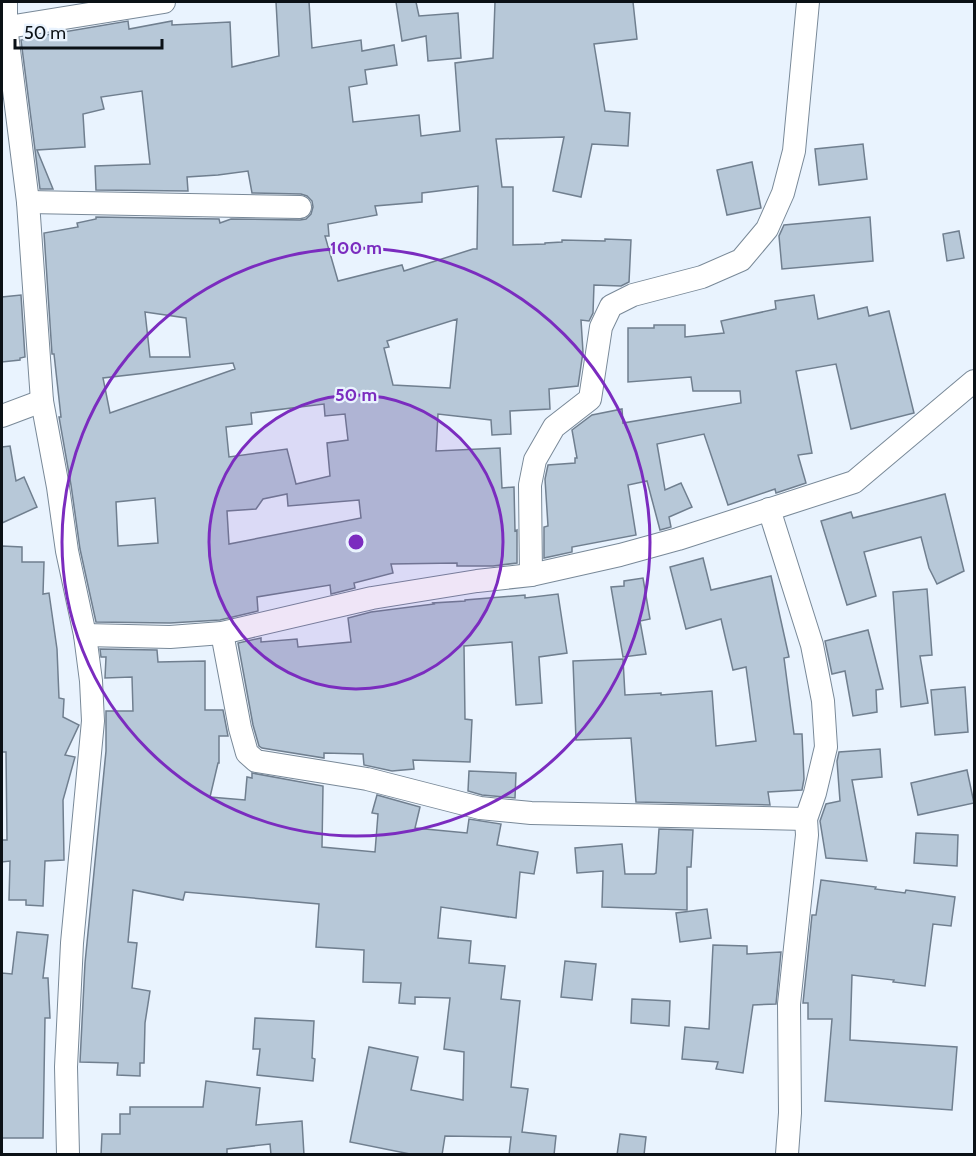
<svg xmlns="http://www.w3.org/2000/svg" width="976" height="1156" font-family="Cabin,sans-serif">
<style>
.building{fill:#b7c8d8;stroke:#707f8f;stroke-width:1.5;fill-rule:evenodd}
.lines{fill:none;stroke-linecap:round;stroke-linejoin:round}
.minor-casing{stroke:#798998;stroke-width:24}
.minor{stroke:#fff;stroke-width:22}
.ring{fill:none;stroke:#7b2cbf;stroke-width:3}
.centre{fill:#7b2cbf;stroke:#e9f3fe;stroke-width:3}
.ring-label{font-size:18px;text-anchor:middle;font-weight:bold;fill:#7b2cbf;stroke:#e9f3fe;stroke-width:4.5;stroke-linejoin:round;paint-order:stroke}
</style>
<rect width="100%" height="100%" fill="#e9f3fe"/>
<g class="building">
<path d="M 276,2 L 309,2 L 312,48 L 361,40 L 362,51 L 394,45 L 397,65 L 365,70 L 367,84 L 349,87 L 353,122 L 419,115 L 421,136 L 460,131 L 455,63 L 493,58 L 495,2 L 633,2 L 637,39 L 594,44 L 605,111 L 630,113 L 628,146 L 592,144 L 581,197 L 553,191 L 564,137 L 496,139 L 502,187 L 513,187 L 513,245 L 545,244 L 545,243 L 562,242 L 562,240 L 605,241 L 605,239 L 631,240 L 629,282 L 621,286 L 594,285 L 593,313 L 589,321 L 581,320 L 583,352 L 578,386 L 549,389 L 550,409 L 510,411 L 511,434 L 492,435 L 491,420 L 438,414 L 436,451 L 500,448 L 502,488 L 514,487 L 515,531 L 517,530 L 517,563 L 493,566 L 457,566 L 457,563 L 391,564 L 393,573 L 354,583 L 355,588 L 331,594 L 330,585 L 257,597 L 258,611 L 220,620 L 170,623 L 96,622 L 80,549 L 71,485 L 59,417 L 61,417 L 54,354 L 52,354 L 44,233 L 78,227 L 77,223 L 96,219 L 96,217 L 219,219 L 220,223 L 231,219 L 300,220 L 306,219 L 311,214 L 313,207 L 312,201 L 307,196 L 301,194 L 252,193 L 248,171 L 218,175 L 187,177 L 188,191 L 96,190 L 95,166 L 150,164 L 142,91 L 101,97 L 104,109 L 83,114 L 85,147 L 37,150 L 53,189 L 40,189 L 21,40 L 40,36 L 128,21 L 129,29 L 172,21 L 172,25 L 230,22 L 232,67 L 279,56 ZM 478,186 L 477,249 L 473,249 L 404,271 L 402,265 L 338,281 L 325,236 L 329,236 L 328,224 L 377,215 L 375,206 L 422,202 L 422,193 ZM 145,312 L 186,318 L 190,357 L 150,357 ZM 457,319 L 450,388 L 393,385 L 384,348 L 389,347 L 387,341 ZM 233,363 L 235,369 L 110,413 L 103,378 ZM 324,404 L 325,416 L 345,414 L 348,440 L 327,443 L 330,476 L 296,484 L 287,449 L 229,457 L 226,427 L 252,424 L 251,413 ZM 287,494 L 288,506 L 359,500 L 361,518 L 229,544 L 227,511 L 256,509 L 263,499 ZM 155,498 L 158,543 L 118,546 L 116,502 Z"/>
<polygon points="396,2 416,2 419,16 458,13 461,58 428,61 426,36 402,41"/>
<polygon points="863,144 867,179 819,185 815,149"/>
<polygon points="752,162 761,208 727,215 717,170"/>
<polygon points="870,217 873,261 782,269 779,236 784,225"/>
<polygon points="959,231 964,258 947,261 943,234"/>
<polygon points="21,295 25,357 20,358 20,360 2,362 2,297"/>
<polygon points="814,295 818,319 867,307 869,316 889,311 914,413 851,429 836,364 796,371 812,453 798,455 806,483 776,493 775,489 728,505 704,434 657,444 665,490 681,483 692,507 669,517 671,527 660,530 647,481 628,485 636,535 572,547 572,552 544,558 544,527 548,526 545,479 548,465 575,463 575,458 577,458 572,430 592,415 622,409 623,423 741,403 740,391 693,391 691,377 628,382 628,328 654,328 654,325 685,325 685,337 724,333 721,321 776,309 775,301"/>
<polygon points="10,446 16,481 24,477 37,507 2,523 2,447"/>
<polygon points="945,494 964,571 937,584 929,568 921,537 864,552 876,596 847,605 821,521 851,512 853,518"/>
<polygon points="2,546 22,547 22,562 44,562 43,594 49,593 57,649 59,698 64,699 63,717 79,725 65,755 75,757 63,800 64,860 45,861 43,906 26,905 26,900 9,900 10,861 2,862 2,840 7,840 6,752 2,752"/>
<polygon points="703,558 711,590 771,576 789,657 784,658 794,734 802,734 804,779 802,790 768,792 770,805 636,802 631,738 576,740 573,661 623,659 625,695 661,693 661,695 712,691 716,746 756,741 746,667 733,670 721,619 686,629 670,567"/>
<polygon points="643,578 650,619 640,621 646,654 623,657 611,587 624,586 624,581"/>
<polygon points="927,589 932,655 920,656 928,703 901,707 893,592"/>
<polygon points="558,594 567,653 539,657 542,703 516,705 512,642 464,646 465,719 472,720 470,762 413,760 414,769 392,771 364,765 363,754 324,753 324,758 262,748 259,746 253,725 238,643 261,638 261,642 297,639 298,647 351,642 348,618 371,612 434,604 433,603 465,601 465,600 525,595 525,598"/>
<polygon points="868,630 883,689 876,690 877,712 853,716 845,671 832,674 825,641"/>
<polygon points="100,649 157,650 158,662 205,661 205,710 223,710 228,736 219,736 219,763 218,763 210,797 245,800 247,777 252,778 252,773 323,786 322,847 375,852 378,814 372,813 377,795 420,807 415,828 467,833 469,819 501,824 497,845 538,852 534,874 520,872 516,918 441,907 438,938 471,941 469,963 505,966 501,999 520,1001 511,1087 528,1089 522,1132 556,1136 554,1155 509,1155 511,1137 445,1136 442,1155 415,1155 350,1142 369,1047 418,1057 411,1090 463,1100 464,1052 444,1049 450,998 415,997 415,1004 399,1003 401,983 363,982 364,950 316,947 319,904 185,892 183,900 133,890 128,942 137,943 132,988 150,991 145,1023 144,1063 140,1063 140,1076 117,1075 118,1063 80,1062 85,963 106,751 106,711 133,711 132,677 105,678 106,657 101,657"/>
<polygon points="965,687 968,732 935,735 931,690"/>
<polygon points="880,749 882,777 852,780 867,861 826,858 820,821 826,804 840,801 837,761 839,752"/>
<polygon points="967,770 974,803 918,815 911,783"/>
<polygon points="469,771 516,773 515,798 482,795 468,791"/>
<polygon points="659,829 693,830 691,867 687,867 687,910 602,907 603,871 577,873 575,848 622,844 625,874 654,874 656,873"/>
<polygon points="916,833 958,835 957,866 914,863"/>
<polygon points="821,880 876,887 875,889 905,893 906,890 955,897 951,926 933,924 925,986 893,982 894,980 852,975 850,1040 957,1047 952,1110 825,1101 832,1019 808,1019 808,1003 803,1003 812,915 816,915"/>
<polygon points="707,909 711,938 680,942 676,913"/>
<polygon points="17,932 48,935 43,978 48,978 50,1018 45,1018 43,1138 2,1138 2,973 12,974"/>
<polygon points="713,945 747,946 747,954 781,952 776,1004 753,1005 743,1073 716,1069 718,1062 682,1059 685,1027 709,1029"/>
<polygon points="565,961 596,964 592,1000 561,997"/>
<polygon points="632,999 670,1001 669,1026 631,1023"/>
<polygon points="255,1018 314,1021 312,1058 315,1059 313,1081 257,1075 260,1049 253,1049"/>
<polygon points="206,1081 260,1088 256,1125 302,1121 304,1155 271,1155 270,1144 227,1149 227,1155 101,1155 102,1134 120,1134 120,1114 130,1114 130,1107 203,1107"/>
<polygon points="620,1134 646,1137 644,1155 617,1155"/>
</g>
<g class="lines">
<g class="minor-casing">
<g id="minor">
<polyline points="6,2 6,26 28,202 42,401 58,487 67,551 85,635 91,681 93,721 72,943 66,1067 68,1154"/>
<polyline points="2,28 164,2"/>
<polyline points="28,202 300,207"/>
<polyline points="2,416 42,401"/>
<polyline points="769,509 812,645 823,701 826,747 815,793 806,819 807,835 789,1004 790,1113 787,1154"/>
<polyline points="531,575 530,485 535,460 554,427 590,399 601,327 611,306 633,295 702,277 741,260 767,229 783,193 794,151 808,2"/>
<polyline points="222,633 240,728 247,753 256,761 367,779 480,808 531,813 806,819"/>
<polyline points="85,635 170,637 222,633 372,598 477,581 531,575 620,555 678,539 854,482 974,381"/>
</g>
</g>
<use href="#minor" class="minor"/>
</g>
<circle cx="356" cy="542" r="147" fill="#7b2cbf" fill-opacity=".12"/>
<g class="ring">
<circle cx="356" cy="542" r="147"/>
<circle cx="356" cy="542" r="294"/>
</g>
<circle cx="356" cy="542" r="9" class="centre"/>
<g class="ring-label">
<text x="356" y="254">100 m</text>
<text x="356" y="401">50 m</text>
</g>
<rect width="976" height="1156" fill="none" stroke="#0b1116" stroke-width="6"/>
<path d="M15 39v9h147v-9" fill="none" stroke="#0b1116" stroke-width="3"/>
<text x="24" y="39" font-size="18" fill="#0b1116" stroke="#e9f3fe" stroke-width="4.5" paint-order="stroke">50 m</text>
</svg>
